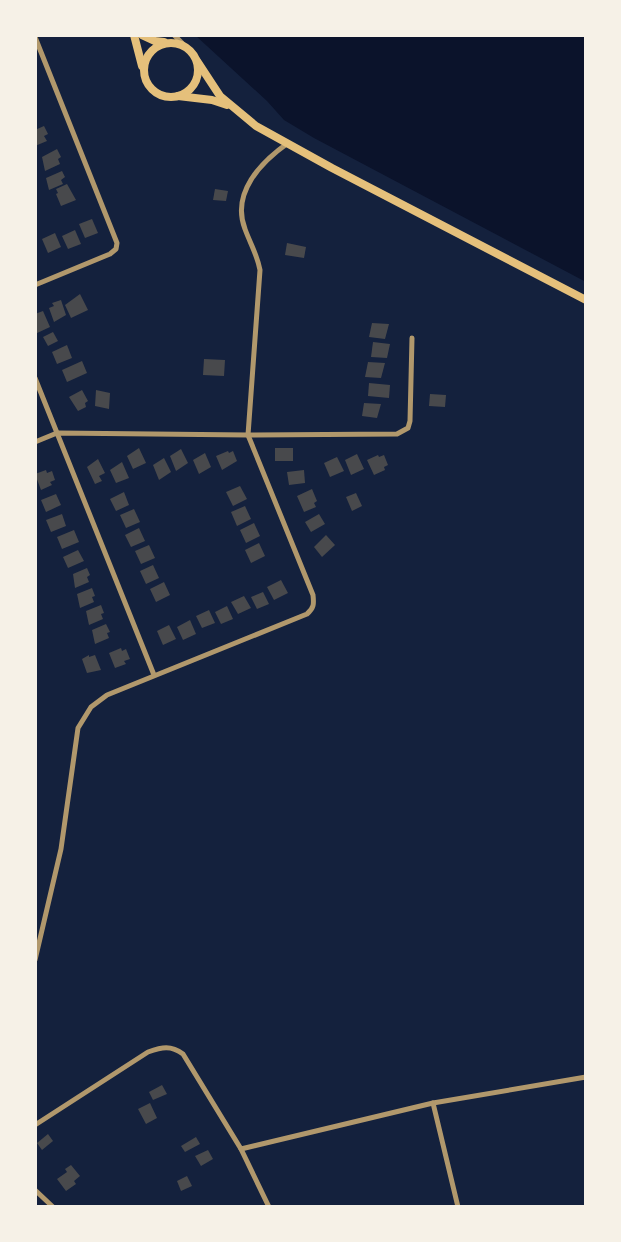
<svg xmlns="http://www.w3.org/2000/svg" width="621" height="1242" font-family="Manrope,sans-serif">
<style>
.water{fill:#0b132b}
.building{fill:#48494c}
.lines{fill:none;stroke-linecap:round;stroke-linejoin:round}
.minor{stroke:#b1986c;stroke-width:5}
.secondary{stroke:#e5c07b;stroke-width:8}
</style>
<rect width="100%" height="100%" fill="#14213d"/>
<polygon class="water" points="195,35 586,35 586,282 314,138 284,120 267,101"/>
<g class="building">
<polygon points="44,126 48,134 44,136 47,141 35,146 35,130"/>
<polygon points="57,149 61,157 58,159 60,164 45,171 42,157"/>
<polygon points="62,171 65,177 61,180 63,184 49,190 46,178"/>
<polygon points="67,184 76,200 61,206 56,194 58,193 56,189"/>
<polygon points="215,189 228,191 226,201 213,200"/>
<polygon points="92,219 98,233 85,238 79,224"/>
<polygon points="75,230 81,244 68,249 62,236"/>
<polygon points="55,233 61,247 48,253 42,239"/>
<polygon points="287,243 306,247 304,258 285,255"/>
<polygon points="80,294 88,310 71,318 65,305"/>
<polygon points="61,300 66,315 54,322 49,308 54,306 52,303"/>
<polygon points="43,311 50,327 35,334 35,314"/>
<polygon points="372,323 389,324 385,339 369,337"/>
<polygon points="53,332 58,341 48,346 43,337"/>
<polygon points="373,342 390,344 387,358 371,357"/>
<polygon points="67,345 72,358 57,364 52,352"/>
<polygon points="204,359 225,360 224,376 203,375"/>
<polygon points="82,361 87,373 67,382 62,370"/>
<polygon points="368,362 385,363 381,378 365,377"/>
<polygon points="369,383 390,385 389,398 368,396"/>
<polygon points="82,390 88,401 85,403 86,407 78,411 69,397"/>
<polygon points="96,390 110,393 109,409 95,406"/>
<polygon points="430,394 446,395 445,407 429,406"/>
<polygon points="364,403 381,404 377,418 362,416"/>
<polygon points="139,448 146,463 133,469 127,456"/>
<rect x="275" y="448" width="18" height="13"/>
<polygon points="181,449 188,463 176,471 170,456"/>
<polygon points="228,451 229,453 233,451 237,461 222,470 216,456"/>
<polygon points="205,453 211,467 199,474 193,460"/>
<polygon points="357,454 364,469 351,475 345,460"/>
<polygon points="378,455 379,457 384,455 388,465 384,467 385,470 374,475 367,460"/>
<polygon points="337,457 344,471 330,477 324,463"/>
<polygon points="164,458 171,472 159,480 153,465"/>
<polygon points="98,459 105,473 99,476 102,481 95,484 87,467"/>
<polygon points="122,462 129,478 116,483 110,470"/>
<polygon points="46,470 47,473 52,471 55,480 50,482 52,485 41,490 35,474"/>
<polygon points="304,470 305,483 289,485 287,472"/>
<polygon points="240,486 247,499 233,506 226,492"/>
<polygon points="312,489 317,501 314,503 316,507 304,512 297,496"/>
<polygon points="124,492 129,505 116,511 110,499"/>
<polygon points="356,493 362,506 352,511 346,497"/>
<polygon points="56,494 61,505 46,512 41,500"/>
<polygon points="245,506 251,519 237,526 231,512"/>
<polygon points="134,509 140,522 126,528 120,515"/>
<polygon points="62,514 66,526 51,532 46,520"/>
<polygon points="319,514 325,524 311,532 305,522"/>
<polygon points="254,523 260,536 246,543 240,530"/>
<polygon points="139,528 145,541 131,547 125,535"/>
<polygon points="74,530 79,542 62,549 57,537"/>
<polygon points="326,535 335,545 322,557 314,547"/>
<polygon points="259,543 265,556 251,563 245,550"/>
<polygon points="149,545 155,558 141,564 135,551"/>
<polygon points="78,550 84,561 68,568 63,557"/>
<polygon points="153,565 159,578 146,584 140,571"/>
<polygon points="87,568 90,575 87,577 89,582 75,588 73,574"/>
<polygon points="281,580 288,593 274,600 267,587"/>
<polygon points="164,582 170,595 156,602 150,589"/>
<polygon points="92,588 95,596 92,597 94,602 80,608 77,594"/>
<polygon points="263,592 269,604 257,609 251,597"/>
<polygon points="244,596 251,608 238,614 231,602"/>
<polygon points="101,605 104,613 101,614 103,619 89,625 86,611"/>
<polygon points="227,606 233,619 221,624 215,612"/>
<polygon points="209,610 215,623 202,628 196,616"/>
<polygon points="190,620 196,634 183,640 177,627"/>
<polygon points="106,624 110,632 107,633 109,638 95,644 92,630"/>
<polygon points="169,625 176,639 163,645 157,631"/>
<polygon points="121,648 122,651 126,649 130,659 124,661 126,664 115,668 109,653"/>
<polygon points="89,655 89,657 95,655 101,670 87,673 82,659"/>
<polygon points="162,1085 167,1094 153,1100 149,1092"/>
<polygon points="150,1103 157,1118 146,1124 138,1109"/>
<polygon points="48,1134 53,1141 42,1150 37,1143"/>
<polygon points="196,1137 200,1144 185,1152 181,1146"/>
<polygon points="208,1150 213,1159 201,1166 195,1156"/>
<polygon points="71,1165 80,1176 74,1181 76,1184 66,1191 57,1179 67,1172 65,1169"/>
<polygon points="187,1176 192,1186 181,1191 177,1181"/>
</g>
<g class="lines">
<g class="minor">
<polyline points="174,35 186,47"/>
<polyline points="35,37 117,243 116,249 110,254 35,285"/>
<polyline points="35,378 154,675"/>
<polyline points="35,442 57,433 248,435 397,434 408,428 410,421 412,338"/>
<path d="M 35,960 L 61,849 L 78,728 L 91,707 L 107,695 L 307,614 C 314,608 314,604 313,595 L 248,435 L 260,270 C 257,254 250,243 245,229 C 231,193 261,162 288,143"/>
<polyline points="433,1103 458,1207"/>
<path d="M 35,1125 L 148,1052 C 162,1047 171,1045 183,1054 L 241,1149 L 269,1207"/>
<polyline points="241,1149 433,1103 586,1077"/>
<polyline points="35,1190 53,1207"/>
</g>
<g class="secondary">
<polyline points="134,35 142,66"/>
<polyline points="142,35 155,41 164,42"/>
<circle cx="171" cy="70" r="27"/>
<polyline points="197,61 220,96 256,126 332,168 586,300"/>
<polyline points="178,96 212,100 227,105"/>
</g>
</g>
<rect width="621" height="1242" fill="none" stroke="#f6f1e7" stroke-width="74"/>
</svg>
